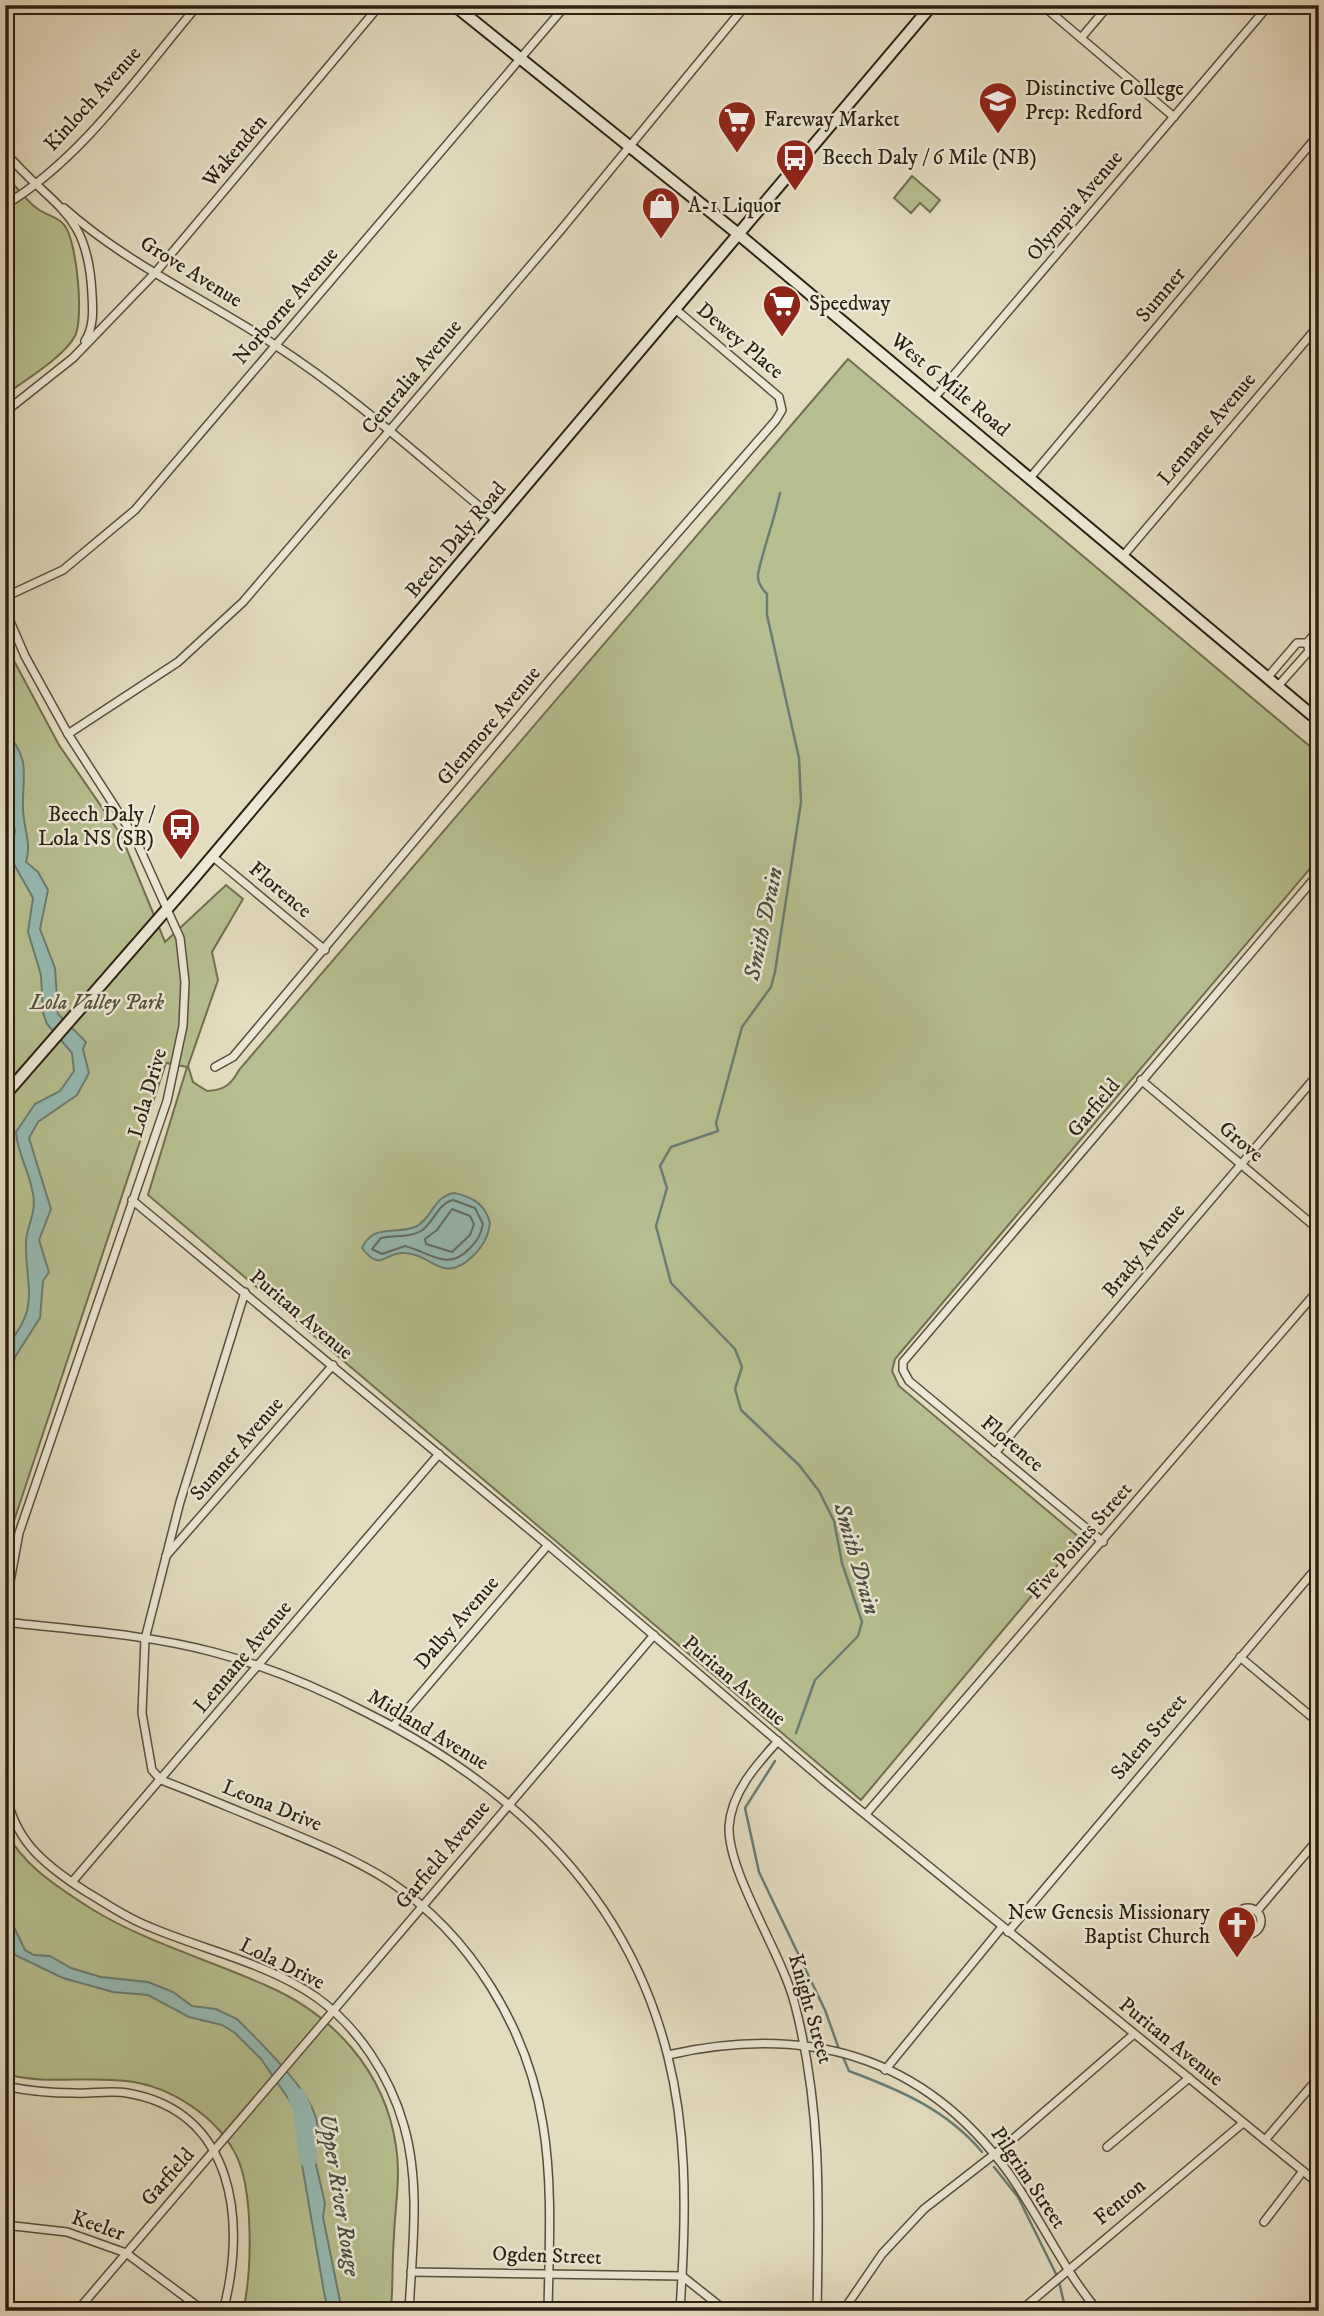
<svg xmlns="http://www.w3.org/2000/svg" width="1324" height="2316" font-family="'IM FELL DW Pica',serif">
<style>
.green{fill:#b7bf90;stroke:#716f50;stroke-width:2}
.water{fill:#95bbb4;stroke:#6b7d73;stroke-width:2}
.lines{fill:none;stroke-linecap:round;stroke-linejoin:round}
.shore{stroke:#606d62;stroke-width:2}
.stream{stroke:#6b7d73;stroke-width:2.5}
.river{stroke:#95bbb4;stroke-width:18}
.minor-casing{stroke:#594e3c;stroke-width:10}
.secondary-casing{stroke:#2b1f11;stroke-width:14}
.minor{stroke:#ede8d5;stroke-width:7}
.secondary{stroke:#ede8d5;stroke-width:10}
.labels{text-anchor:middle;dominant-baseline:central;stroke-width:5;stroke-linejoin:round;paint-order:stroke}
.poi-label{font-size:21px;fill:#2b1f11;stroke:#ede8d5;text-anchor:start}
.street-label{font-size:21px;fill:#2b1f11;stroke:#ede8d5}
.park-label{font-size:21px;font-style:italic;fill:#554f37;stroke:#ede8d5}
.water-label{font-size:23px;font-style:italic;fill:#4b4e42;stroke:#ede8d5}
</style>
<rect width="100%" height="100%" fill="#e4dcbf"/>
<filter id="stains"><feTurbulence type="fractalNoise" baseFrequency=".00286" numOctaves="4"/><feColorMatrix values="0 0 0 0 .2 0 0 0 0 .09 0 0 0 0 .02 0 0 0 .5 -.17"/></filter>
<radialGradient id="worn" r=".72"><stop offset=".6" stop-color="#630" stop-opacity="0"/><stop offset="1" stop-color="#630" stop-opacity=".3"/></radialGradient>
<g class="green">
<path d="M 5,174 C 15,185 26,201 38,209 C 47,216 58,216 65,226 C 77,243 84,318 75,336 C 65,356 24,381 5,395 Z"/>
<polygon points="912,176 940,200 930,212 920,203 911,213 894,198"/>
<path d="M 848,359 L 1319,754 L 1319,858 L 895,1359 L 892,1371 L 899,1386 L 1080,1538 L 861,1800 L 148,1195 L 187,1067 L 166,1063 L 5,1548 L 5,1255 L 9,1242 L 5,1193 L 5,644 L 59,745 L 121,835 L 165,942 L 226,885 L 243,899 L 212,952 L 218,980 L 188,1066 L 193,1082 L 207,1091 C 224,1090 231,1085 239,1070 Z"/>
<path d="M 5,1830 C 23,1866 58,1887 90,1908 C 145,1942 207,1959 265,1985 C 333,2014 385,2071 396,2146 C 401,2176 395,2206 394,2236 C 392,2261 393,2286 391,2311 L 243,2311 C 252,2272 254,2188 235,2153 C 215,2115 169,2086 127,2081 C 86,2076 46,2085 5,2074 Z"/>
</g>
<g class="water">
<path d="M 5,731 C 32,760 22,775 23,808 C 23,828 32,842 26,862 L 38,872 L 48,890 L 40,929 L 55,968 L 58,1014 L 86,1042 L 83,1049 L 89,1073 L 77,1095 L 38,1122 L 29,1138 L 51,1209 L 39,1240 L 49,1272 L 43,1281 L 40,1318 L 15,1357 L 5,1398 L 5,1348 C 42,1305 25,1289 26,1241 C 26,1228 37,1213 33,1194 C 30,1173 17,1153 16,1132 L 35,1104 L 60,1091 L 74,1071 L 72,1053 L 47,1024 L 43,1013 L 41,975 L 28,932 L 33,898 L 10,857 L 15,831 L 10,812 L 12,781 L 5,755 Z"/>
<path d="M 454,1193 C 473,1197 485,1204 490,1223 C 488,1237 483,1246 473,1256 C 442,1286 432,1253 404,1253 C 384,1252 381,1273 362,1248 C 374,1222 397,1236 417,1226 C 433,1217 433,1197 454,1193 Z"/>
<path d="M 5,1919 L 13,1925 L 25,1950 L 34,1955 L 50,1956 L 71,1968 L 101,1977 L 148,1982 L 173,1992 L 192,2006 L 216,2009 L 237,2019 C 257,2040 340,2115 312,2143 L 313,2152 L 325,2203 L 323,2217 L 342,2311 L 328,2311 L 324,2292 L 300,2153 L 307,2126 L 261,2059 L 235,2033 L 222,2025 L 189,2017 L 148,1995 L 113,1992 L 63,1978 L 17,1956 L 5,1945 Z"/>
</g>
<g class="lines">
<g class="shore">
<path d="M 453,1200 L 475,1208 L 483,1224 C 481,1234 478,1240 470,1248 C 448,1272 431,1253 405,1246 L 382,1254 L 372,1249 L 381,1238 C 394,1235 410,1238 421,1231 C 434,1223 437,1204 453,1200 Z"/>
<polygon points="452,1209 470,1216 474,1224 470,1235 452,1252 426,1244 425,1239 437,1230"/>
</g>
<g class="stream">
<path d="M 780,493 C 774,521 764,546 758,574 C 757,582 762,589 767,594 L 767,615 L 799,758 L 801,802 L 775,972 L 771,987 L 742,1027 L 716,1123 L 718,1131 L 671,1147 L 660,1166 L 667,1188 L 656,1226 L 671,1283 L 735,1349 L 742,1367 L 735,1389 L 741,1410 L 799,1465 L 819,1491 L 834,1521 L 842,1563 L 862,1622 L 858,1636 L 815,1680 L 796,1733"/>
<polyline points="775,1761 745,1808 759,1872 825,2010 840,2052"/>
<path d="M 843,2057 L 849,2071 C 900,2090 947,2110 982,2152"/>
<polyline points="994,2167 1018,2197 1056,2274"/>
<polyline points="1059,2282 1066,2311"/>
</g>
<polyline class="river" points="297,2097 302,2108 308,2159"/>
<g class="minor-casing">
<g id="minor">
<polyline points="1042,5 1174,117"/>
<polyline points="1081,38 1109,5"/>
<path d="M 5,152 C 53,209 88,209 92,294 C 93,310 94,327 85,341"/>
<path d="M 5,205 C 82,159 141,72 198,5"/>
<path d="M 64,208 C 127,264 205,299 275,345 C 354,396 424,461 497,521"/>
<polyline points="935,397 1269,5"/>
<polyline points="5,412 73,358 155,273 380,5"/>
<polyline points="1030,478 1319,134"/>
<polyline points="1123,556 1319,325"/>
<polyline points="5,597 63,570 135,510 566,5"/>
<polyline points="5,610 25,656 68,734 135,838 180,938 185,982 183,1026 167,1101 19,1533 5,1608"/>
<polyline points="1307,643 1319,628"/>
<polyline points="1267,678 1297,643 1307,643 1309,651 1278,686"/>
<polyline points="68,734 178,662 243,602 560,231 746,5"/>
<polyline points="212,856 325,950"/>
<polyline points="215,1067 233,1057 551,678 776,420 782,410 779,397 674,308"/>
<polyline points="1141,1080 1319,1230"/>
<polyline points="132,1200 548,1545 823,1780 1319,2184"/>
<path d="M 245,1292 L 180,1502 L 145,1639 L 142,1713 L 152,1770 L 161,1780 C 196,1793 230,1808 265,1822 C 307,1840 350,1856 389,1881 C 471,1935 528,2029 543,2125 C 553,2186 549,2250 548,2311"/>
<polyline points="995,1453 1319,1073"/>
<polyline points="1103,1542 909,1381 903,1370 903,1362 1319,873"/>
<polyline points="166,1556 333,1365"/>
<path d="M 5,1622 C 74,1630 145,1634 213,1652 C 267,1666 317,1687 367,1713 C 513,1786 628,1894 668,2057 C 686,2129 686,2203 682,2276 L 726,2311"/>
<polyline points="1240,1657 1319,1723"/>
<polyline points="393,1726 548,1545"/>
<path d="M 778,1741 C 756,1765 731,1793 729,1827 C 728,1874 782,1953 795,2005 C 822,2109 819,2205 817,2311"/>
<path d="M 5,1787 C 12,1839 43,1864 85,1891 C 107,1904 126,1918 150,1927 C 204,1950 267,1963 316,1997 C 358,2027 390,2076 404,2126 C 421,2184 412,2251 409,2311"/>
<polyline points="866,1814 1319,1289"/>
<polyline points="72,1882 439,1454"/>
<circle cx="1248" cy="1921" r="13"/>
<polyline points="1257,1911 1319,1838"/>
<polyline points="1008,1932 1319,1565"/>
<path d="M 668,2055 C 806,2024 922,2054 1008,2172 C 1040,2217 1062,2268 1098,2311"/>
<polyline points="885,2070 1002,1927"/>
<path d="M 5,2086 C 28,2091 51,2093 74,2093 C 92,2094 110,2090 127,2093 C 235,2111 247,2223 223,2311"/>
<polyline points="1265,2140 1319,2077"/>
<polyline points="1107,2147 1189,2078"/>
<polyline points="1264,2222 1303,2171"/>
<polyline points="5,2225 67,2232 126,2253 204,2311"/>
<polyline points="411,2272 682,2276 680,2311"/>
<polyline points="77,2311 654,1635"/>
<polyline points="843,2311 882,2254 924,2209 1005,2146 1134,2034"/>
<polyline points="1020,2311 1243,2123"/>
<polyline points="1315,2311 1319,2307"/>
</g>
</g>
<g class="secondary-casing">
<g id="secondary">
<polyline points="454,5 737,233 1319,721"/>
<polyline points="5,1095 194,878 932,5"/>
</g>
</g>
<use href="#minor" class="minor"/>
<use href="#secondary" class="secondary"/>
</g>
<defs>
<g id="school-pin" transform="scale(2.0125)"><path d="M0 17L-7.5 6A9.5 9.5 0 1 1 7.5 6Z" fill="#8f2418" stroke="#ede8d5"/><path d="M0-5L7-2L0 1L-7-2ZM-4 1L0 2.5L4 1V4Q0 6-4 4Z" fill="#fff"/></g>
<g id="supermarket-pin" transform="scale(2.0125)"><path d="M0 17L-7.5 6A9.5 9.5 0 1 1 7.5 6Z" fill="#8f2418" stroke="#ede8d5"/><path d="M-6-5.5h2.5l.6 2H6L4.5 2H-2.5L-4.4-4H-6ZM-1.5 3.2a1.3 1.3 0 1 0 .1 0ZM3 3.2a1.3 1.3 0 1 0 .1 0Z" fill="#fff"/></g>
<g id="bus-pin" transform="scale(2.0125)"><path d="M0 17L-7.5 6A9.5 9.5 0 1 1 7.5 6Z" fill="#8f2418" stroke="#ede8d5"/><path d="M-5-6H5V4H4V6H2V4H-2V6H-4V4H-5ZM-3.5-4V0h7V-4ZM-3.5 1.2v1.5H-2V1.2ZM2 1.2v1.5H3.5V1.2Z" fill="#fff"/></g>
<g id="shop-pin" transform="scale(2.0125)"><path d="M0 17L-7.5 6A9.5 9.5 0 1 1 7.5 6Z" fill="#8f2418" stroke="#ede8d5"/><path d="M-5-2.5h2.3a2.7 3.5 0 0 1 5.4 0H5L5.5 6h-11ZM-1.5-2.5h3a1.5 2.3 0 0 0-3 0Z" fill="#fff"/></g>
<g id="church-pin" transform="scale(2.0125)"><path d="M0 17L-7.5 6A9.5 9.5 0 1 1 7.5 6Z" fill="#8f2418" stroke="#ede8d5"/><path d="M-1.2-6h2.4v3.5h3.3v2.4h-3.3V6h-2.4V-.1h-3.3v-2.4h3.3Z" fill="#fff"/></g>
</defs>
<g fill-rule="evenodd">
<use href="#school-pin" x="998" y="101"/>
<use href="#supermarket-pin" x="737" y="120"/>
<use href="#bus-pin" x="795" y="158"/>
<use href="#shop-pin" x="661" y="206"/>
<use href="#supermarket-pin" x="782" y="304"/>
<use href="#bus-pin" x="181" y="827"/>
<use href="#church-pin" x="1237" y="1925"/>
</g>
<g class="labels">
<g class="poi-label">
<text x="1025" y="89">Distinctive College<tspan x="1025" dy="24">Prep: Redford</tspan></text>
<text x="764" y="120">Fareway Market</text>
<text x="822" y="158">Beech Daly / 6 Mile (NB)</text>
<text x="688" y="206">A-1 Liquor</text>
<text x="809" y="304">Speedway</text>
<text x="154" y="815" text-anchor="end">Beech Daly /<tspan x="154" dy="24">Lola NS (SB)</tspan></text>
<text x="1210" y="1913" text-anchor="end">New Genesis Missionary<tspan x="1210" dy="24">Baptist Church</tspan></text>
</g>
<g class="street-label">
<text transform="translate(93 99) rotate(-48)">Kinloch Avenue</text>
<text transform="translate(235 151) rotate(-50)">Wakenden</text>
<text transform="translate(1075 206) rotate(-50)">Olympia Avenue</text>
<text transform="translate(191 272) rotate(32)">Grove Avenue</text>
<text transform="translate(1161 295) rotate(-50)">Sumner</text>
<text transform="translate(286 306) rotate(-49)">Norborne Avenue</text>
<text transform="translate(740 341) rotate(40)">Dewey Place</text>
<text transform="translate(412 377) rotate(-50)">Centralia Avenue</text>
<text transform="translate(950 385) rotate(40)">West 6 Mile Road</text>
<text transform="translate(1207 429) rotate(-50)">Lennane Avenue</text>
<text transform="translate(456 540) rotate(-50)">Beech Daly Road</text>
<text transform="translate(489 726) rotate(-50)">Glenmore Avenue</text>
<text transform="translate(280 890) rotate(40)">Florence</text>
<text transform="translate(148 1093) rotate(-74)">Lola Drive</text>
<text transform="translate(1094 1108) rotate(-50)">Garfield</text>
<text transform="translate(1241 1142) rotate(40)">Grove</text>
<text transform="translate(1144 1251) rotate(-50)">Brady Avenue</text>
<text transform="translate(301 1315) rotate(40)">Puritan Avenue</text>
<text transform="translate(1012 1444) rotate(40)">Florence</text>
<text transform="translate(237 1449) rotate(-49)">Sumner Avenue</text>
<text transform="translate(1080 1541) rotate(-49)">Five Points Street</text>
<text transform="translate(457 1623) rotate(-49)">Dalby Avenue</text>
<text transform="translate(243 1657) rotate(-50)">Lennane Avenue</text>
<text transform="translate(734 1681) rotate(40)">Puritan Avenue</text>
<text transform="translate(428 1730) rotate(31)">Midland Avenue</text>
<text transform="translate(1149 1737) rotate(-50)">Salem Street</text>
<text transform="translate(272 1806) rotate(22)">Leona Drive</text>
<text transform="translate(443 1855) rotate(-50)">Garfield Avenue</text>
<text transform="translate(282 1964) rotate(26)">Lola Drive</text>
<text transform="translate(810 2009) rotate(74)">Knight Street</text>
<text transform="translate(1171 2042) rotate(39)">Puritan Avenue</text>
<text transform="translate(168 2177) rotate(-49)">Garfield</text>
<text transform="translate(1028 2178) rotate(56)">Pilgrim Street</text>
<text transform="translate(1120 2202) rotate(-40)">Fenton</text>
<text transform="translate(98 2226) rotate(19)">Keeler</text>
<text transform="translate(547 2256) rotate(2)">Ogden Street</text>
</g>
<g class="park-label">
<text x="97" y="1003">Lola Valley Park</text>
</g>
<g class="water-label">
<text transform="translate(764 924) rotate(-78)">Smith Drain</text>
<text transform="translate(856 1559) rotate(74)">Smith Drain</text>
<text transform="translate(339 2195) rotate(81)">Upper River Rouge</text>
</g>
</g>
<rect width="1324" height="2316" fill="none" stroke="#e4dcbf" stroke-width="28"/>
<rect x="7" y="7" width="1310" height="2302" fill="none" stroke="#2b1f11" stroke-width="3.5"/>
<rect x="14" y="14" width="1296" height="2288" fill="none" stroke="#2b1f11" stroke-width="2"/>
<rect width="100%" height="100%" filter="url(#stains)"/>
<rect width="100%" height="100%" fill="url(#worn)"/>
</svg>
